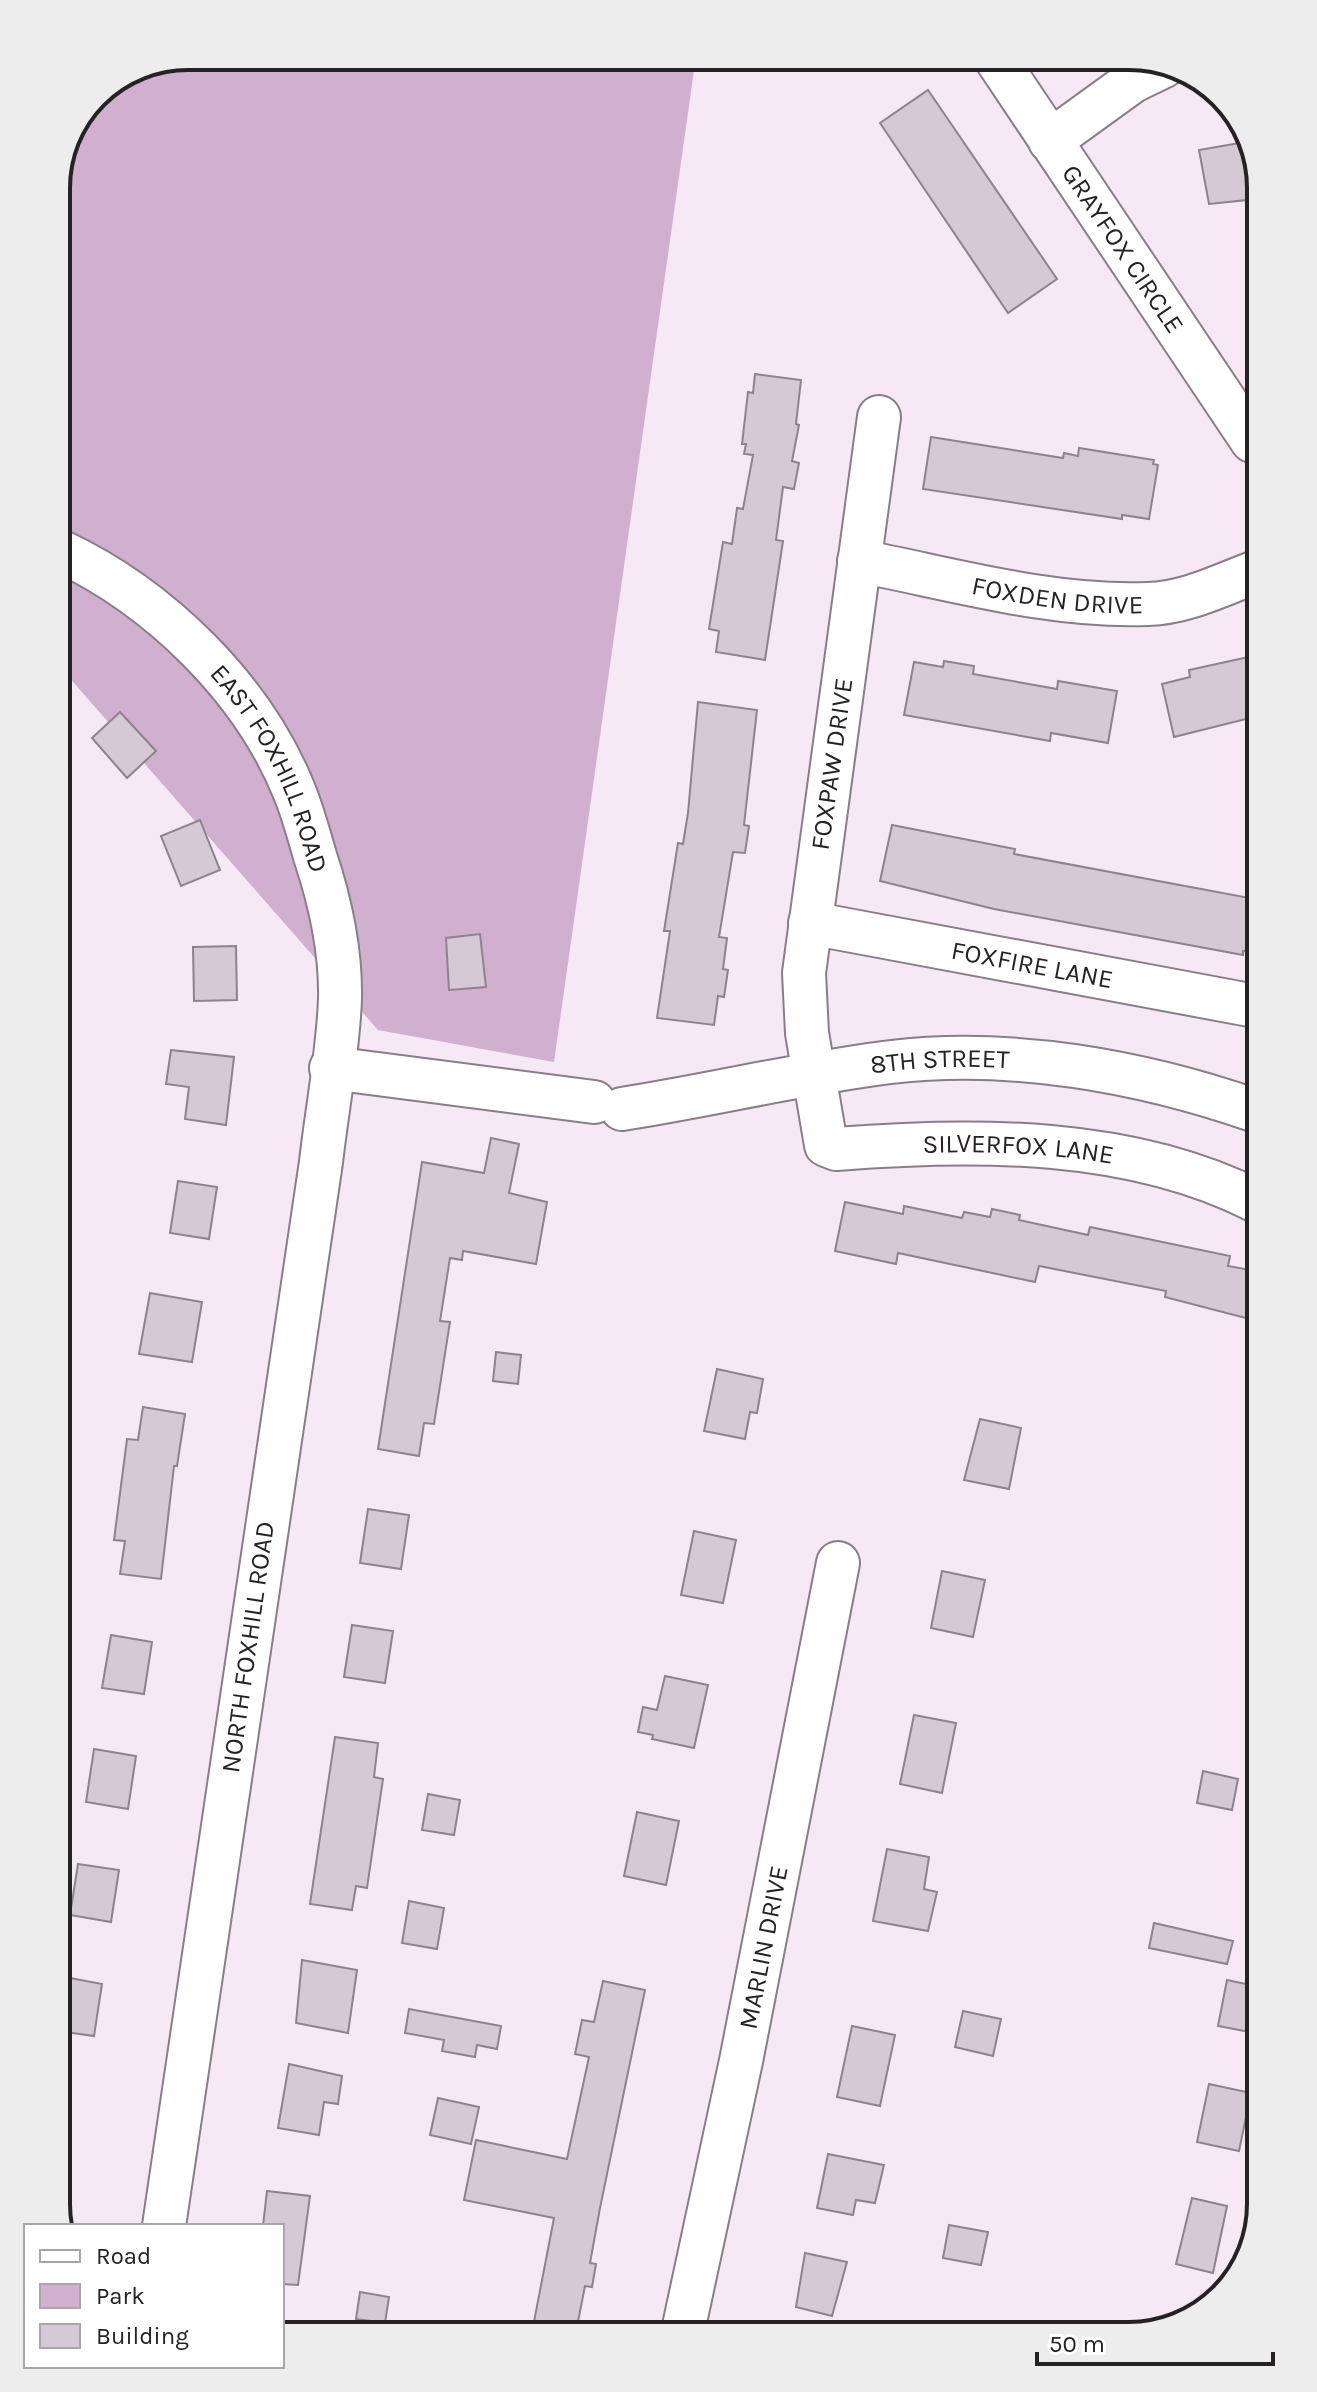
<svg xmlns="http://www.w3.org/2000/svg" width="1317" height="2392" font-family="Karla,sans-serif">
<style>
.green{fill:#d0afcf}
.building{fill:#d6c9d6;stroke:#8e828e;stroke-width:2}
.lines{fill:none;stroke-linecap:round;stroke-linejoin:round}
.minor-casing{stroke:#8a7d89;stroke-width:46}
.minor{stroke:#fff;stroke-width:42}
.labels{text-anchor:middle;dominant-baseline:central;stroke-width:8;stroke-linejoin:round;paint-order:stroke}
.street-label{font-size:26px;fill:#262125;stroke:#fff}
.rim{fill:none;stroke:#262125;stroke-width:4}
</style>
<rect width="100%" height="100%" fill="#f6e8f5"/>
<polygon class="green" points="188,56 696,56 554,1062 378,1030 59,666 56,180 95,94"/>
<g class="building">
<polygon points="928,90 1057,279 1008,313 880,123"/>
<polygon points="1251,141 1251,191 1246,192 1247,200 1209,204 1199,150"/>
<polygon points="755,374 801,380 796,424 799,425 792,461 799,463 794,489 783,487 776,540 783,541 765,660 716,652 719,631 709,629 723,542 732,544 737,508 743,509 753,455 744,454 746,444 742,444 748,392 753,393"/>
<polygon points="931,437 1063,458 1064,453 1078,456 1079,448 1154,460 1153,464 1158,465 1149,519 1122,515 1122,519 923,489"/>
<polygon points="1253,656 1254,717 1174,737 1162,684 1190,677 1189,670"/>
<polygon points="944,661 974,666 973,674 1057,689 1058,681 1117,691 1108,743 1051,733 1050,741 904,715 914,662 943,667"/>
<polygon points="698,702 757,710 744,825 749,826 745,853 733,852 719,937 727,938 723,969 728,970 724,997 718,996 714,1025 657,1018 670,931 664,931 678,843 683,844 688,813"/>
<polygon points="120,712 156,751 127,778 92,738"/>
<polygon points="200,820 220,870 181,886 161,836"/>
<polygon points="892,825 1015,849 1014,854 1255,899 1255,953 1243,951 1243,955 994,909 880,881"/>
<polygon points="480,934 486,987 449,990 446,938"/>
<polygon points="236,946 237,1000 194,1001 193,947"/>
<polygon points="171,1050 234,1057 226,1125 185,1119 189,1087 166,1084"/>
<polygon points="491,1138 519,1144 509,1193 547,1202 536,1264 463,1251 462,1260 450,1258 440,1321 450,1322 434,1424 424,1423 419,1456 378,1449 422,1162 484,1173"/>
<polygon points="178,1181 217,1187 209,1239 170,1233"/>
<polygon points="845,1202 903,1214 904,1206 962,1218 964,1212 990,1217 992,1209 1020,1215 1019,1220 1088,1235 1090,1227 1230,1256 1228,1266 1256,1271 1257,1321 1165,1297 1166,1291 1039,1266 1035,1282 898,1253 896,1264 835,1251"/>
<polygon points="150,1293 202,1302 192,1362 139,1354"/>
<polygon points="496,1352 521,1355 518,1384 493,1381"/>
<polygon points="717,1369 763,1379 757,1413 750,1412 745,1439 704,1431"/>
<polygon points="143,1407 185,1414 177,1466 174,1466 161,1579 120,1574 125,1541 114,1540 127,1439 138,1440"/>
<polygon points="980,1419 1021,1428 1009,1489 964,1480"/>
<polygon points="368,1509 409,1515 401,1569 360,1563"/>
<polygon points="694,1531 736,1540 723,1603 681,1595"/>
<polygon points="942,1571 985,1580 973,1637 931,1628"/>
<polygon points="352,1625 393,1631 385,1683 344,1677"/>
<polygon points="111,1635 152,1642 144,1694 102,1688"/>
<polygon points="665,1676 708,1685 694,1748 652,1739 653,1735 638,1732 643,1707 657,1710"/>
<polygon points="914,1715 956,1723 942,1793 900,1784"/>
<polygon points="335,1737 378,1743 374,1777 383,1779 367,1888 356,1886 352,1910 310,1904"/>
<polygon points="94,1749 136,1756 128,1809 86,1802"/>
<polygon points="1203,1771 1238,1779 1232,1810 1197,1803"/>
<polygon points="428,1794 460,1800 454,1835 422,1830"/>
<polygon points="637,1812 679,1821 666,1885 624,1876"/>
<polygon points="887,1849 929,1857 924,1889 937,1892 928,1931 873,1921"/>
<polygon points="78,1864 119,1870 111,1922 70,1915"/>
<polygon points="409,1901 444,1908 437,1949 402,1943"/>
<polygon points="1154,1923 1233,1941 1227,1964 1149,1948"/>
<polygon points="302,1960 357,1970 348,2033 296,2023"/>
<polygon points="65,1977 102,1984 94,2036 65,2032"/>
<polygon points="1227,1980 1260,1987 1260,2034 1218,2026"/>
<polygon points="603,1981 645,1990 600,2208 590,2263 596,2264 592,2287 585,2286 576,2332 532,2332 554,2218 464,2200 476,2140 567,2159 589,2057 575,2054 582,2020 594,2022"/>
<polygon points="409,2009 501,2026 497,2049 477,2045 475,2057 442,2051 444,2040 405,2033"/>
<polygon points="963,2011 1001,2019 993,2056 955,2047"/>
<polygon points="852,2026 895,2035 880,2106 837,2097"/>
<polygon points="289,2064 342,2076 338,2104 324,2102 319,2135 278,2128"/>
<polygon points="1209,2084 1251,2093 1239,2151 1197,2142"/>
<polygon points="438,2098 479,2107 471,2144 430,2135"/>
<polygon points="828,2154 884,2165 875,2203 856,2200 853,2215 817,2208"/>
<polygon points="267,2191 310,2196 298,2285 282,2284 282,2226 263,2226"/>
<polygon points="1192,2198 1227,2206 1213,2273 1176,2264"/>
<polygon points="949,2225 988,2232 981,2265 943,2258"/>
<polygon points="805,2253 847,2262 832,2316 796,2307"/>
<polygon points="360,2292 389,2297 385,2323 356,2319"/>
</g>
<g class="lines">
<g class="minor-casing">
<g id="minor">
<path id="s1" d="M 994,56 L 1252,441"/>
<polyline points="1050,141 1133,81 1164,66"/>
<path id="s2" d="M 879,417 L 804,973 L 807,1033 L 826,1145 L 836,1149 C 974,1138 1130,1137 1256,1201"/>
<path id="s3" d="M 58,550 C 159,597 253,688 295,793 C 303,813 309,835 315,856 C 330,901 341,952 340,999 C 338,1053 327,1109 321,1162 L 164,2226"/>
<path id="s4" d="M 859,561 C 953,579 1052,608 1148,604 C 1185,603 1219,586 1253,573"/>
<path id="s5" d="M 810,923 L 1255,1006"/>
<polyline points="331,1068 594,1102"/>
<path id="s6" d="M 622,1109 C 712,1095 801,1073 891,1062 C 1013,1048 1141,1071 1256,1111"/>
<path id="s7" d="M 683,2331 L 741,2061 L 838,1563"/>
</g>
</g>
<use href="#minor" class="minor"/>
</g>
<g class="labels">
<g class="street-label">
<text stroke="none"><textPath href="#s1" startOffset="232">GRAYFOX CIRCLE</textPath></text>
<text stroke="none"><textPath href="#s4" startOffset="202">FOXDEN DRIVE</textPath></text>
<text transform="translate(832 764) rotate(-82)">FOXPAW DRIVE</text>
<text stroke="none"><textPath href="#s3" startOffset="314">EAST FOXHILL ROAD</textPath></text>
<text stroke="none"><textPath href="#s5" startOffset="226">FOXFIRE LANE</textPath></text>
<text stroke="none"><textPath href="#s6" startOffset="322">8TH STREET</textPath></text>
<text stroke="none"><textPath href="#s2" startOffset="928">SILVERFOX LANE</textPath></text>
<text transform="translate(248 1647) rotate(-82)">NORTH FOXHILL ROAD</text>
<text stroke="none"><textPath href="#s7" startOffset="392">MARLIN DRIVE</textPath></text>
</g>
</g>
<path d="M0 0H1317V2392H0ZM188 70H1129A118 118 0 0 1 1247 188V2204A118 118 0 0 1 1129 2322H188A118 118 0 0 1 70 2204V188A118 118 0 0 1 188 70Z" fill="#eeedee" fill-rule="evenodd"/>
<path class="rim" d="M188 70H1129A118 118 0 0 1 1247 188V2204A118 118 0 0 1 1129 2322H188A118 118 0 0 1 70 2204V188A118 118 0 0 1 188 70Z"/>
<rect x="24" y="2224" width="260" height="144" fill="#ffffff" stroke="#a8a6a8" stroke-width="2"/>
<rect x="40" y="2250" width="40" height="12" fill="#ffffff" stroke="#a8a6a8" stroke-width="2"/>
<text x="96" y="2264" font-size="24" fill="#262125">Road</text>
<rect x="40" y="2284" width="40" height="24" fill="#d0afcf" stroke="#a8a6a8" stroke-width="2"/>
<text x="96" y="2304" font-size="24" fill="#262125">Park</text>
<rect x="40" y="2324" width="40" height="24" fill="#d6c9d6" stroke="#a8a6a8" stroke-width="2"/>
<text x="96" y="2344" font-size="24" fill="#262125">Building</text>
<path d="M1037 2352v12h236v-12" fill="none" stroke="#262125" stroke-width="4"/>
<text x="1049" y="2352" font-size="24" fill="#262125" stroke="#ffffff" stroke-width="6" paint-order="stroke">50 m</text>
</svg>
